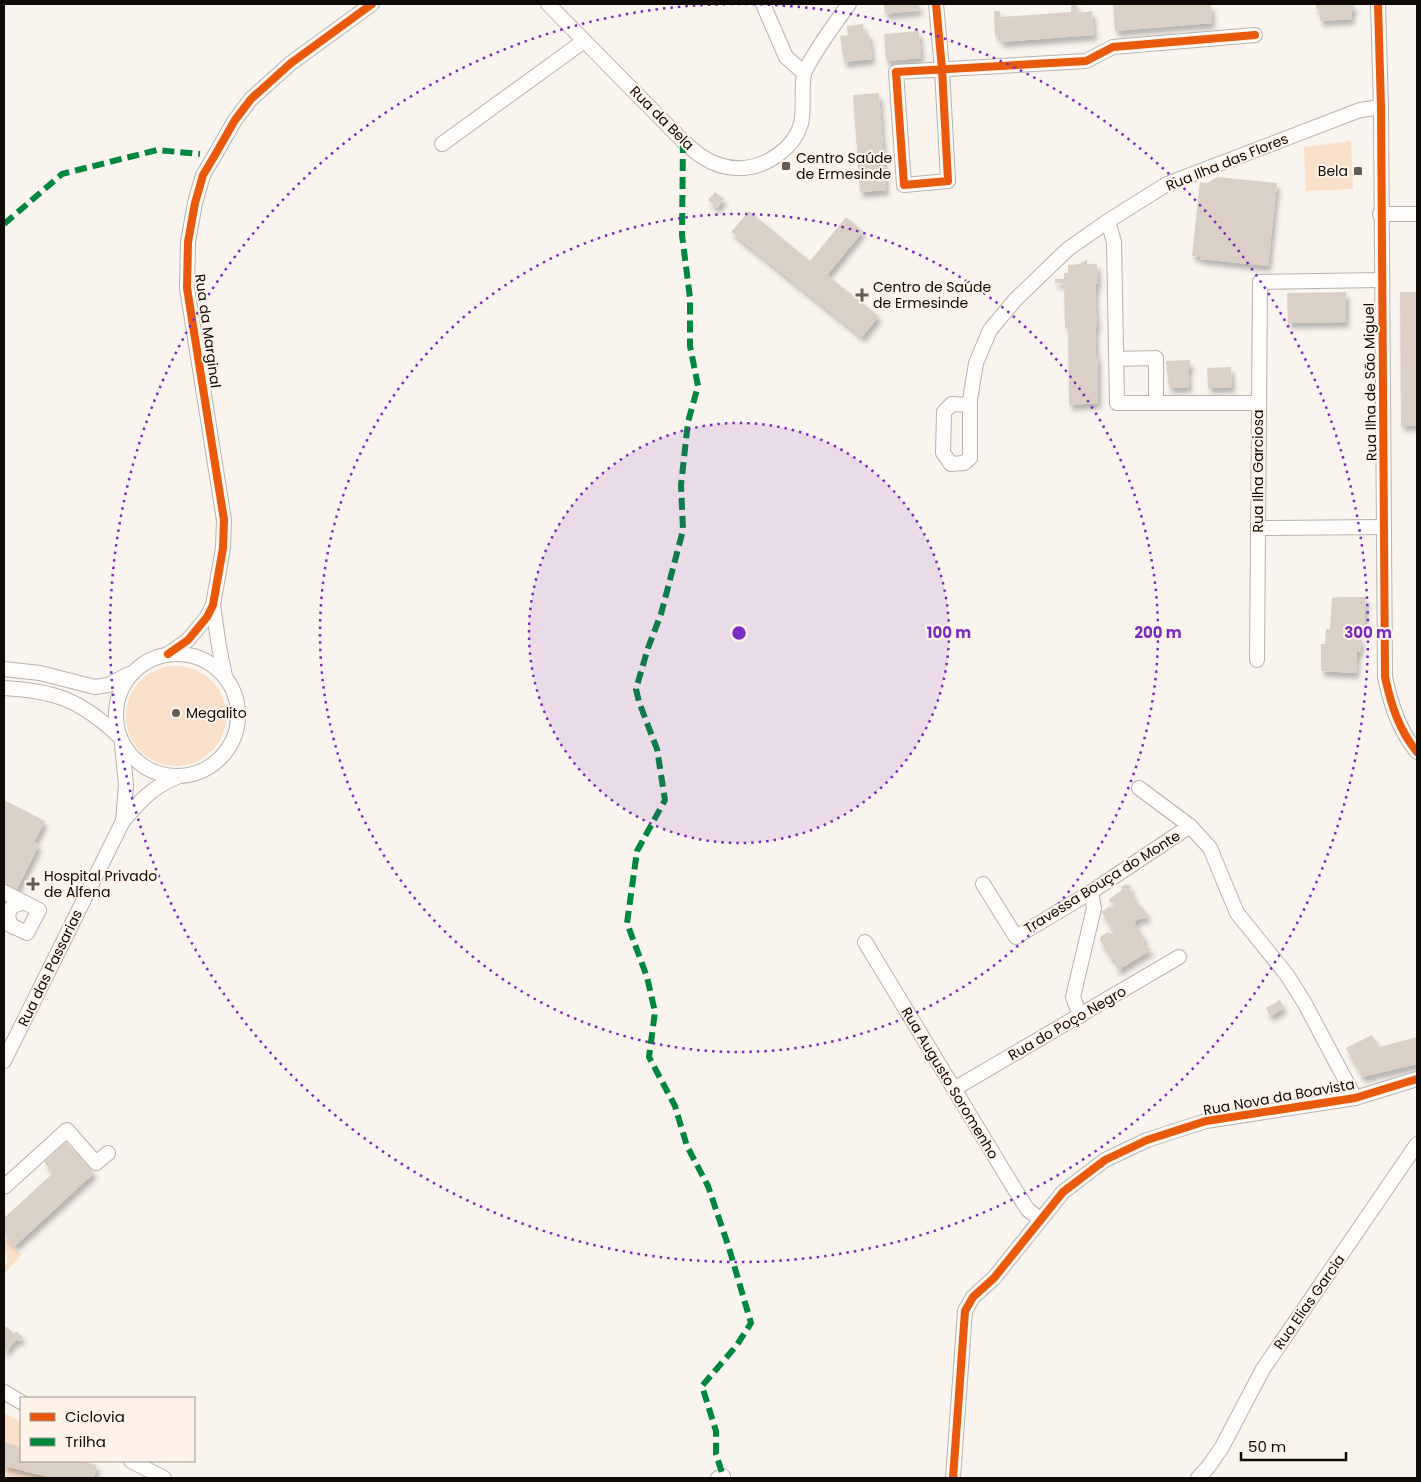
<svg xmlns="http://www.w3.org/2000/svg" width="1421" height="1482" font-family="Poppins,sans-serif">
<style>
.green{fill:#f9e0ca}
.building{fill:#dbd0c6;filter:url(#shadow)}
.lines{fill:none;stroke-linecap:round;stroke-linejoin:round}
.minor-casing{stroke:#b8b2ac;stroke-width:16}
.minor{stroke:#fefdfc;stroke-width:14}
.quiet{stroke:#00873e;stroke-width:6;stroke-dasharray:12 6;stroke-linecap:butt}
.cycleway-casing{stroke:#fff3e9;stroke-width:11}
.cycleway{stroke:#e8590c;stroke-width:8}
.ring{fill:none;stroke:#7b2cbf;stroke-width:2.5;stroke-dasharray:2.5 5}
.poi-dot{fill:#625c57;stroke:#fff3e9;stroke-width:2}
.labels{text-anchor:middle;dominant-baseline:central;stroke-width:4;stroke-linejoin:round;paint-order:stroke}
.street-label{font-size:14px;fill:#100a06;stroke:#fff3e9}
.poi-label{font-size:14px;fill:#100a06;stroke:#fff3e9;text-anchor:start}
.centre{fill:#7b2cbf;stroke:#fff3e9;stroke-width:2.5}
.ring-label{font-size:15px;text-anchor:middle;font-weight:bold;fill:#7b2cbf;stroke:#fff3e9;stroke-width:4;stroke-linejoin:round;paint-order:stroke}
</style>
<defs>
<filter id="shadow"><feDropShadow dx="3" dy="5.5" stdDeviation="2.5" flood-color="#0004"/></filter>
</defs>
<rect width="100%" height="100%" fill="#faf4ee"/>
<g class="green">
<polygon points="1351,141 1353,189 1306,191 1304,147"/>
<circle cx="176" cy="716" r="50"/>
<polygon points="4,1237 21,1255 4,1274 4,1266 7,1263 7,1255 4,1251"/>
<polygon points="4,1413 21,1422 21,1447 4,1442"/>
<polygon points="4,1466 53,1478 4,1478"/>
</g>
<g class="building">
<polygon points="884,4 919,4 920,10 885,14"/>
<polygon points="1071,4 1077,4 1077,13 1092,11 1094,35 1000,42 1000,36 995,36 994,11 1000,11 1000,17 1071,12"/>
<polygon points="1113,4 1211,4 1212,23 1115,31"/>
<polygon points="1316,4 1354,4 1354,10 1351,10 1352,19 1320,21 1319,9 1316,9"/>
<polygon points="863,24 864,34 869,33 872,59 844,62 840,36 848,35 847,26"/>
<polygon points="919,31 921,58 886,61 884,34"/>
<polygon points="879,93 886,190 860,192 853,95"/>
<polygon points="1217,177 1277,183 1268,266 1200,259 1200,257 1192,256 1200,182 1207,183"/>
<polygon points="715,192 724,199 717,208 708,200"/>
<polygon points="749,211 810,261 846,217 863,231 827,275 879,316 862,337 731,232"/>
<polygon points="1087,259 1087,264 1097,264 1098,283 1096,284 1095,298 1097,327 1095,327 1096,356 1098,356 1098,403 1069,405 1068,328 1065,328 1064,283 1055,283 1055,279 1064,279 1064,273 1068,273 1068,265 1080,264"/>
<polygon points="1346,292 1346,322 1288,323 1287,293"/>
<polygon points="1400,292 1417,292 1417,425 1401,426"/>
<polygon points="1190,360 1190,369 1188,369 1189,387 1169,388 1166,361"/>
<polygon points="1231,367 1232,387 1208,388 1207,368"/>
<polygon points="1340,597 1366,597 1364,627 1358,627 1357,638 1361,638 1360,652 1357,652 1356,673 1321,671 1321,644 1325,644 1326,629 1330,629 1332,598"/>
<polygon points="4,800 45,821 34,842 39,845 16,891 4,885"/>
<polygon points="1126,884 1131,886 1130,890 1140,907 1142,906 1147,914 1146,919 1141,918 1134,922 1145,940 1143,942 1145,946 1150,948 1151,950 1118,970 1115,965 1117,963 1114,959 1112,960 1100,940 1101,936 1108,932 1110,934 1114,931 1101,912 1110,906 1112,908 1116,906 1114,903 1109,902 1109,899 1122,890 1121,887"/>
<polygon points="1280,1000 1284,1008 1270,1016 1266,1008"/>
<polygon points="1372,1035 1379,1047 1417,1037 1417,1064 1362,1077 1346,1048"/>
<polygon points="66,1142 94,1173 15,1246 4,1234 4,1218 53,1173 44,1162"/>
<polygon points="6,1326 14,1334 16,1331 23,1337 19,1341 17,1339 4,1353 4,1328"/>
<polygon points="4,1442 21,1447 21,1461 79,1461 97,1465 94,1478 53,1478 4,1466"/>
</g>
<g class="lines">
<g class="minor-casing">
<g id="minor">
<path d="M 548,4 L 683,141 C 689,146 695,152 701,156 C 726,173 755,172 779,154 C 790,146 797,137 801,124 C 805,109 800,83 805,71 C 817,47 834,25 849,4"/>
<polyline points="763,4 786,57 804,73"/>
<polyline points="936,4 942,69 948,181 904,185 896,72 1086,61 1113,47 1255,35"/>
<path d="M 1378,4 L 1381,107 L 1385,677 C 1391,705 1399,730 1417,752"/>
<polyline points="442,144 584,41"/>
<polyline points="1380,214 1417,214"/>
<polyline points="1108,221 1114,242 1117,403 1259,403"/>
<polyline points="1116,359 1156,358 1156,403"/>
<polyline points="970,405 952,404 944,412 943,453 951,464 964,463 970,458 970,400 976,363 990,330 1016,299 1068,249 1108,221 1167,184 1360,110 1381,107"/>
<polyline points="1258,528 1384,527"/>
<polyline points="213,605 219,647 225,676"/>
<circle cx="177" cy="715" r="61"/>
<polyline points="168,654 188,640 207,617 213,605 223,548 224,520 187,288 188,242 195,203 203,175 215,155 235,120 251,99 291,63 372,4"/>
<polyline points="1257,660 1260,282 1381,280"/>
<polyline points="4,669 40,673 95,687 108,685 129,674"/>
<path d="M 4,688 C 56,691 80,700 119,736"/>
<polyline points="122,745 126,785 123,821"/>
<polyline points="1139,788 1190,826 1210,848 1237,913 1287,975 1304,1002 1355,1098"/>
<polyline points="983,884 1016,937 1091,892 1190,826"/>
<polyline points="4,892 39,910 27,933 4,922"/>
<path d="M 13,927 C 3,915 10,903 25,903"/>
<polyline points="865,942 1014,1188 1028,1210 1040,1219"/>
<polyline points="1080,1016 1073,997 1094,908 1091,892"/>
<path d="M 4,1061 L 123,821 C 141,800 151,788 177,777"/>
<polyline points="954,1089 1179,957"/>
<polyline points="4,1187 67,1130 96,1163 108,1153"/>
<polyline points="4,1392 21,1402"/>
<polyline points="131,1461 164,1478"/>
<polyline points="718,1478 723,1476 723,1478"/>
<polyline points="953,1478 965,1311 973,1297 994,1278 1063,1192 1105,1160 1147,1140 1206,1121 1355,1098 1417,1079"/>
<polyline points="1198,1478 1209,1466 1222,1447 1263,1369 1417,1144"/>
</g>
</g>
<use href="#minor" class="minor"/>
<g class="quiet">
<polyline points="683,141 682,235 690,298 690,346 698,386 688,422 681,485 683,530 661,614 648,648 636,689 639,702 657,749 665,800 637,851 627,923 647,977 655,1012 649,1057 675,1106 687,1146 708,1186 729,1248 751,1323 737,1345 702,1386 716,1431 716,1454 723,1476"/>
<polyline points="4,224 62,174 157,150 200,154"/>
</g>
<g class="cycleway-casing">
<g id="cycleway">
<polyline points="936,4 942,69 948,181 904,185 896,72 1086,61 1113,47 1255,35"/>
<path d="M 1378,4 L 1381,107 L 1385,677 C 1391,705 1399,730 1417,752"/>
<polyline points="168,654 188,640 207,617 213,605 223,548 224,520 187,288 188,242 195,203 203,175 215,155 235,120 251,99 291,63 372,4"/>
<polyline points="953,1478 965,1311 973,1297 994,1278 1063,1192 1105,1160 1147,1140 1206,1121 1355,1098 1417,1079"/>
</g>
</g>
<use href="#cycleway" class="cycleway"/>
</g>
<circle cx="739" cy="633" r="210" fill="#7b2cbf" fill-opacity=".12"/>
<g class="ring">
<circle cx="739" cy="633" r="210"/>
<circle cx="739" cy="633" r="419"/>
<circle cx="739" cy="633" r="629"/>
</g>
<g class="poi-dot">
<rect x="781" y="161" width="10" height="10" rx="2.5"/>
<rect x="1353" y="166" width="10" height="10" rx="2.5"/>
<path d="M859.5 287.5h5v5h5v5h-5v5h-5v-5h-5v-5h5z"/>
<circle cx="176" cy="713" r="5"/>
<path d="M30.5 876.5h5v5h5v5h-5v5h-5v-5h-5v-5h5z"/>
</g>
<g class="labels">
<g class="street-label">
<text transform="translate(662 118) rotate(45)">Rua da Bela</text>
<text transform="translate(1227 162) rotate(-22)">Rua Ilha das Flores</text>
<text transform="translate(208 331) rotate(82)">Rua da Marginal</text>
<text transform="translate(1370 382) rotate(-91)">Rua Ilha de São Miguel</text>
<text transform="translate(1258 471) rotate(-90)">Rua Ilha Garciosa</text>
<text transform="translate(1102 882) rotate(-32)">Travessa Bouça do Monte</text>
<text transform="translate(50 968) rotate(-64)">Rua das Passarias</text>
<text transform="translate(1067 1023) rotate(-30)">Rua do Poço Negro</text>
<text transform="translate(950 1083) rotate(59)">Rua Augusto Soromenho</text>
<text transform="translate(1279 1097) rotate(-10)">Rua Nova da Boavista</text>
<text transform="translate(1309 1302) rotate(-55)">Rua Elias Garcia</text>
</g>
<g class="poi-label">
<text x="796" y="158">Centro Saúde<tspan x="796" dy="16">de Ermesinde</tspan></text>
<text x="1348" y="171" text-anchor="end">Bela</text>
<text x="873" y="287">Centro de Saúde<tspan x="873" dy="16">de Ermesinde</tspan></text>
<text x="186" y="713">Megalito</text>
<text x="44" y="876">Hospital Privado<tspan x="44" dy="16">de Alfena</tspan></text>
</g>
</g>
<circle cx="739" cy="633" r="8" class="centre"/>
<g class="ring-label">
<text x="949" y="638">100 m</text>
<text x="1158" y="638">200 m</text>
<text x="1368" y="638">300 m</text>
</g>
<rect width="1421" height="1482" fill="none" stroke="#100a06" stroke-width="10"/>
<rect x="20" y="1397" width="175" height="65" fill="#fff3e9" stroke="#9f968e"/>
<rect x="30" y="1413" width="25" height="8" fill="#e8590c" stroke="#9f968e"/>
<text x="65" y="1422" font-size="15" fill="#100a06">Ciclovia</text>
<rect x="30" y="1438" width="25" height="8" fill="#00873e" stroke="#9f968e"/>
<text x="65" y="1447" font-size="15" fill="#100a06">Trilha</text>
<path d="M1241 1452v8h105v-8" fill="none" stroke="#100a06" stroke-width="2.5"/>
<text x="1248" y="1452" font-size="15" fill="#100a06" stroke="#fff3e9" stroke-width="4" paint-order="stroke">50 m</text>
</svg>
